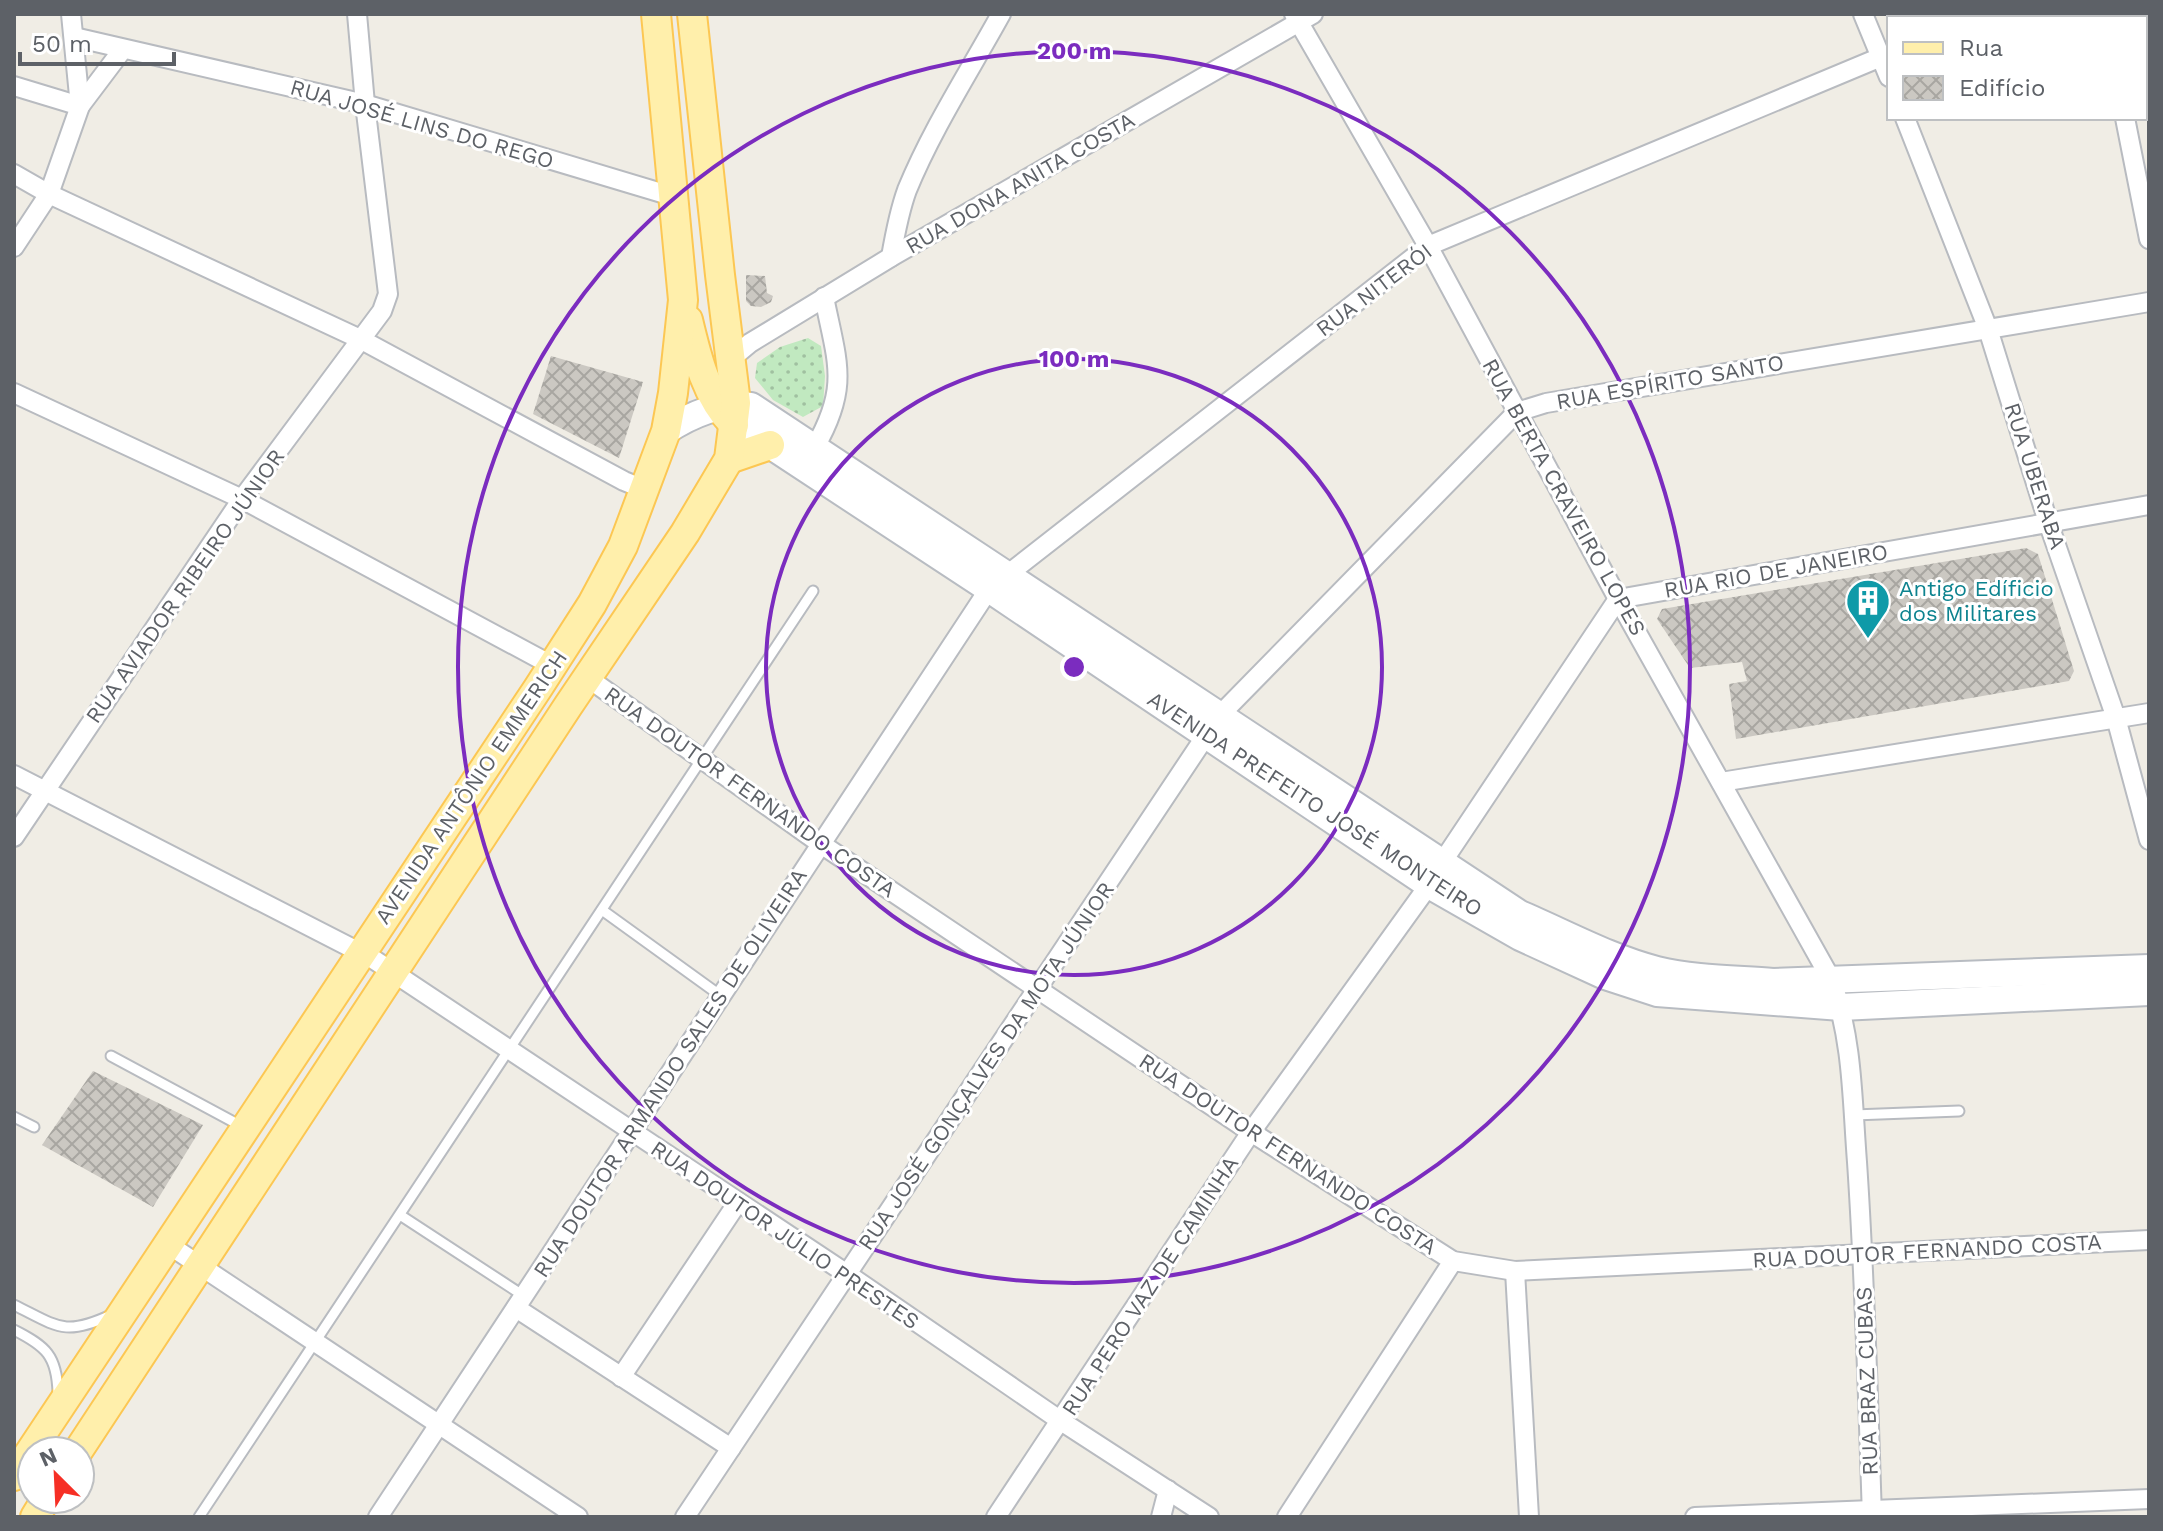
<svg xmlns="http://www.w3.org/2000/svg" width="2163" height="1531" font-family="'Work Sans',sans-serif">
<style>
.park{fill:url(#park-dots)}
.building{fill:url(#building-cross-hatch)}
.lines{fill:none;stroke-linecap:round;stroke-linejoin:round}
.service-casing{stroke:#b8bbc0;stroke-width:13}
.minor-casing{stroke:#b8bbc0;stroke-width:22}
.secondary-casing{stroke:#b8bcc2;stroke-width:30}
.primary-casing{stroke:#fcc753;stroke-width:32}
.service{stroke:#fff;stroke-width:9}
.minor{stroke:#fff;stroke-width:18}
.secondary{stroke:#fff;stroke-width:26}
.primary{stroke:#ffefab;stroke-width:28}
.ring{fill:none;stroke:#7b2cbf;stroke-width:4}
.labels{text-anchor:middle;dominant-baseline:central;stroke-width:6;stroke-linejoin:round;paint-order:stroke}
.street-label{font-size:22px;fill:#5d6167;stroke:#fff}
.culture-label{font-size:22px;fill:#0d838f;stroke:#fff;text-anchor:start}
.centre{fill:#7b2cbf;stroke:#fff;stroke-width:4}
.ring-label{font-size:24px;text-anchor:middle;font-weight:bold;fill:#7b2cbf;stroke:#fff;stroke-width:6;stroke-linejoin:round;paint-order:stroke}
</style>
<defs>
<pattern id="park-dots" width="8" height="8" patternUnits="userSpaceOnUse" patternTransform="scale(2)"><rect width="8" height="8" fill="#c1e9c0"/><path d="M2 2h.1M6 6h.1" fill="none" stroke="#a0c0a0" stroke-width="1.8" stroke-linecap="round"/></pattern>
<pattern id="building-cross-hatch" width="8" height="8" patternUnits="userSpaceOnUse" patternTransform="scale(2)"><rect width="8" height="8" fill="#cbc8c2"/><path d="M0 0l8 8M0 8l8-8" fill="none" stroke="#a8a6a1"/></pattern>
</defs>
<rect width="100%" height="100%" fill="#f0ede5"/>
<polygon class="park" points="808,338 821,346 825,376 823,406 803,417 773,400 755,378 757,363 780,347"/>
<g class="building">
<polygon points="746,275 765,276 767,293 773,296 771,302 761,307 751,306 746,301"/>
<polygon points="551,356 643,382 619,458 533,414"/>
<polygon points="2026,548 2038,554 2074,671 2069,681 1736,739 1729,684 1747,681 1742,662 1690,668 1657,619 1662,609"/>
<polygon points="93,1071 203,1125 153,1207 42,1145"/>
</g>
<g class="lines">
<g class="service-casing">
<g id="service">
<polyline points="602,910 721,996"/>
<polyline points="111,1056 243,1127"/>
<polyline points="1854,1115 1959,1111"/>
<polyline points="14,1117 34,1127"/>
<polyline points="400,1215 524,1296"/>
<path d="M 14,1305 C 57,1326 64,1337 111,1315"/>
<path d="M 14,1330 C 46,1346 57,1356 58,1393"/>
<polyline points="199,1517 813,591"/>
</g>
</g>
<g class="minor-casing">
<g id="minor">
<path d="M 1294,14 L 1428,246 L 1618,599 L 1832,981 C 1853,1043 1852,1098 1857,1162 C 1865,1280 1868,1399 1872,1517"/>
<polyline points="1863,14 1889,77"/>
<polyline points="2104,14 2105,18"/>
<polyline points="74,37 365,104 675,197"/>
<polyline points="14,86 80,106 123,49"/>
<polyline points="1905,118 1988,329 2048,522 2116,718 2149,840"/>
<polyline points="2125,118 2149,239"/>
<polyline points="14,174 49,194 360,339 624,481 646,490"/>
<polyline points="14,247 49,194 80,106 71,14"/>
<path d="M 891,257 C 895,234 899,212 907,190 C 932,129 969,72 1001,14"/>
<polyline points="732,358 750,343 891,257 1313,14"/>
<polyline points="14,393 242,499 553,666"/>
<path d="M 815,447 C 850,386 837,362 824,297"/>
<polyline points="588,678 821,844 1251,1132 1453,1261 1515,1271 2149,1240"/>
<polyline points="14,775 373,959 847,1274 1061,1421 1209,1517"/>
<polyline points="1721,782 2149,713"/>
<polyline points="14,837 242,499 382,311 388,294 365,104 357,14"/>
<polyline points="169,1245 578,1517"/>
<polyline points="1515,1271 1529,1517"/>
<polyline points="516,1308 731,1448"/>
<polyline points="621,1377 738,1202"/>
<polyline points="378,1517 989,589 1428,246 1881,57"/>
<polyline points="685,1517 1219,716 1517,412 1546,403 2149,302"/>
<polyline points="996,1517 1251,1132 1429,885 1443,861 1618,599 2149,505"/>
<polyline points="1161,1517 1168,1490"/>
<polyline points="1287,1517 1453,1261"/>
<polyline points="1695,1517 2149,1499"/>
</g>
</g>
<g class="secondary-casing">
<g id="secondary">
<polyline points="734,425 770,445 989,589 1429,885 1520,937 1605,976 1657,993 1841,1007 2149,992"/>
<path d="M 666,431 C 690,415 722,401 751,406 L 1520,914 C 1565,933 1610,958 1657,970 C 1694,979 1735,979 1773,982 L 2149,968"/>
</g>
</g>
<g class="primary-casing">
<g id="primary">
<path d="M 688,320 C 697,358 706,396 734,425"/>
<polyline points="729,459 770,445"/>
<polyline points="78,1451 568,706 685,533 729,459 736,403 720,275 692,14"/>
<polyline points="14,1476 538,688 592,604 623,546 666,431 673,393 683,300 656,14"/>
<polyline points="35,1517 46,1499"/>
</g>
</g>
<use href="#service" class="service"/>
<use href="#minor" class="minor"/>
<use href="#secondary" class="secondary"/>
<use href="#primary" class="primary"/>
</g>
<g class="ring">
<circle cx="1074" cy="667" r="308"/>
<circle cx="1074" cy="667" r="616"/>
</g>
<defs>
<g id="building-pin" transform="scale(2.3)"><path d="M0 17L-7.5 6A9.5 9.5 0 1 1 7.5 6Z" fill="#0f9aa8" stroke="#fff"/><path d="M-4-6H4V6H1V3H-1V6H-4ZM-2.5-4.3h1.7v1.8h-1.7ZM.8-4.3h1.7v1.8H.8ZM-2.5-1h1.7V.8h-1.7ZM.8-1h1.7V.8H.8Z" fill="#fff"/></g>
</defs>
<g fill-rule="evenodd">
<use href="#building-pin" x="1868" y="601"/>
</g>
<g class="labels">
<g class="street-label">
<text transform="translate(422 124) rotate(16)">RUA JOSÉ LINS DO REGO</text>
<text transform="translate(1020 183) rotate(-30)">RUA DONA ANITA COSTA</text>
<text transform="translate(1374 290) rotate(-37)">RUA NITERÓI</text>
<text transform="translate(1670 382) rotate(-10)">RUA ESPÍRITO SANTO</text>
<text transform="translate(2035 476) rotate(72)">RUA UBERABA</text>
<text transform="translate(1564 497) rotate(61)">RUA BERTA CRAVEIRO LOPES</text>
<text transform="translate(1776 571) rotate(-10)">RUA RIO DE JANEIRO</text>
<text transform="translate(185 586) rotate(-55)">RUA AVIADOR RIBEIRO JÚNIOR</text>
<text transform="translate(471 787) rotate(-56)">AVENIDA ANTÔNIO EMMERICH</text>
<text transform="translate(750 792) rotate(35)">RUA DOUTOR FERNANDO COSTA</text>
<text transform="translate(1315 804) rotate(33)">AVENIDA PREFEITO JOSÉ MONTEIRO</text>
<text transform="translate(986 1066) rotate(-56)">RUA JOSÉ GONÇALVES DA MOTA JÚNIOR</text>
<text transform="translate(670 1073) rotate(-57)">RUA DOUTOR ARMANDO SALES DE OLIVEIRA</text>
<text transform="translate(1288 1154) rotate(33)">RUA DOUTOR FERNANDO COSTA</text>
<text transform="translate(785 1235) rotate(34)">RUA DOUTOR JÚLIO PRESTES</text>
<text transform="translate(1927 1251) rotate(-3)">RUA DOUTOR FERNANDO COSTA</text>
<text transform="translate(1150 1286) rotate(-57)">RUA PERO VAZ DE CAMINHA</text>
<text transform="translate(1867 1381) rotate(-92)">RUA BRAZ CUBAS</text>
</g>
<g class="culture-label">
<text x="1899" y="588">Antigo Edíficio<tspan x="1899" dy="25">dos Militares</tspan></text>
</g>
</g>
<circle cx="1074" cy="667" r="12" class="centre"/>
<g class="ring-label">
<text x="1074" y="59">200 m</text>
<text x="1074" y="367">100 m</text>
</g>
<rect width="2163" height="1531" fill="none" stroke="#5d6167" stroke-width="32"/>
<rect x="1887" y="16" width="260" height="104" fill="#ffffff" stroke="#bec0c2" stroke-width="2"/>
<rect x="1903" y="42" width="40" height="12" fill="#ffefab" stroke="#bec0c2" stroke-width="2"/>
<text x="1959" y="56" font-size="24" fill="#5d6167">Rua</text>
<rect x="1903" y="76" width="40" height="24" fill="url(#building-cross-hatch)" stroke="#bec0c2" stroke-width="2"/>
<text x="1959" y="96" font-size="24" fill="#5d6167">Edifício</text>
<g transform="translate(56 1475) rotate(336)"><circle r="38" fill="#ffffff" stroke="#bec0c2" stroke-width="2"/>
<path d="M0-6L14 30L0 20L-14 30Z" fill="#f62f25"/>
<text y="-12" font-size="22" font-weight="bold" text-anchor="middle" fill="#5d6167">N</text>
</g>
<path d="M20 52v12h154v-12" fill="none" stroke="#5d6167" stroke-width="4"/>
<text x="32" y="52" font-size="24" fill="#5d6167" stroke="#ffffff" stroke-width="6" paint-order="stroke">50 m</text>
</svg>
